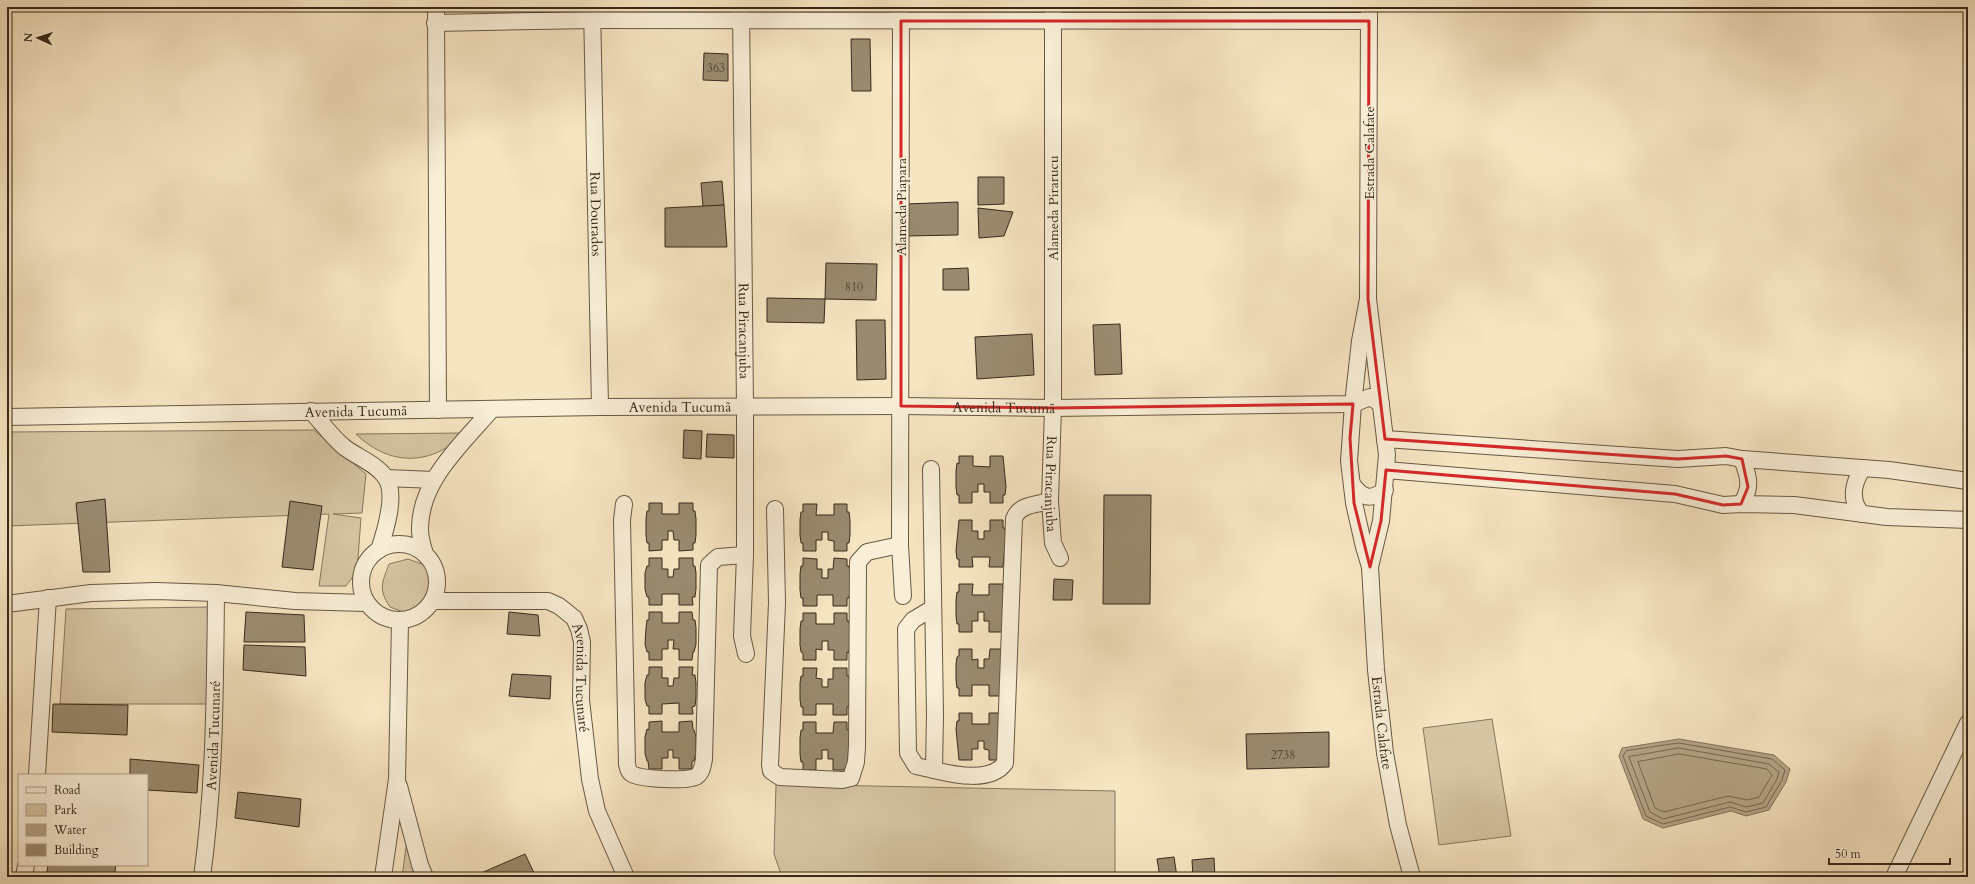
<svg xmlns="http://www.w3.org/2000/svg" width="1975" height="884" font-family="Cardo,serif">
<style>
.green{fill:#d6c5a4;stroke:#86775e}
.water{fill:#b5a588;stroke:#83735b}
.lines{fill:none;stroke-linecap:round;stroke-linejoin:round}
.shore{stroke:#766750;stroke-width:1}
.building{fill:#9a8b70;stroke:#372918}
.minor-casing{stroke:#675842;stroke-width:18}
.minor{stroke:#f9eed7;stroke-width:16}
.marked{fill:none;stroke:#d62828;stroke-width:3;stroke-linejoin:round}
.labels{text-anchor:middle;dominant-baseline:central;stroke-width:3.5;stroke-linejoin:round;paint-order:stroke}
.number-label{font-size:12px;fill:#50422e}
.street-label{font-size:14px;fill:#372918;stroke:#f9eed7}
</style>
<rect width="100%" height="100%" fill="#f6e5c1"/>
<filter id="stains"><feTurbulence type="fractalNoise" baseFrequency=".005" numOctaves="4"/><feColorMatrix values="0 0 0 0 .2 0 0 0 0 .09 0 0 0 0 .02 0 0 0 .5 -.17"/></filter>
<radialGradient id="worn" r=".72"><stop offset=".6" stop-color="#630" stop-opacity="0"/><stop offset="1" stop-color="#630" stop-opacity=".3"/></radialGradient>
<g class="green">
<polygon points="314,430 366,474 362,513 333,514 361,518 357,571 346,586 319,586 329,514 7,526 7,432"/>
<path d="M 465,433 C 432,466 390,467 356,434 Z"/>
<path d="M 408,559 L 422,564 L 432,574 L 433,589 L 427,609 L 406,613 L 390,607 C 378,589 382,583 389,564 Z"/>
<polygon points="209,607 208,704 60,704 66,609"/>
<polygon points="1492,719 1511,836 1439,845 1423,728"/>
<polygon points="776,784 1115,791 1115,877 782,877 774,854"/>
<polygon points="407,840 425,877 402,877"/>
</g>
<polygon class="water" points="1679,739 1774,755 1790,769 1786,782 1769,810 1746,816 1731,811 1663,828 1643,819 1619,756 1622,748"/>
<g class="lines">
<g class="shore">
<polygon points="1679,743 1772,759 1785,770 1782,780 1766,807 1746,812 1730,807 1663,824 1646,816 1623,756 1626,751"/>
<polygon points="1679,748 1769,764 1779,772 1777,779 1763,803 1746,807 1730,802 1663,819 1650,812 1629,757"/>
<polygon points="1679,754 1767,769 1772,775 1759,797 1747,800 1728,796 1664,812 1655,808 1638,762"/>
</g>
</g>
<g class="building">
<polygon points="851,39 870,39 871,91 852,91"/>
<polygon points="704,53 728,54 728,81 703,80"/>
<polygon points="978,177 1004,177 1004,204 978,205"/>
<polygon points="722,181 724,205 703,207 701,183"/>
<polygon points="958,202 958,235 906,236 906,204"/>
<polygon points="724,205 727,247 665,247 665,208"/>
<polygon points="978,208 1013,212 1004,236 979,238"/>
<polygon points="826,263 877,264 876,300 825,299"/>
<polygon points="968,268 969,290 943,290 943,269"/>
<polygon points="767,298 825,299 824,323 767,322"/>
<polygon points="856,320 885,320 886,379 857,380"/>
<polygon points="1120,324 1122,374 1095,375 1093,325"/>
<polygon points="1032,334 1034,375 977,379 975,337"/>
<polygon points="684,430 702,431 701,459 683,458"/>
<polygon points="707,434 734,435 734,458 706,457"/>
<polygon points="959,456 973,456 973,466 990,467 990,456 1003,456 1006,487 1005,495 1003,495 1003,503 990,503 990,492 984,492 984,484 978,484 978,492 972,492 972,503 959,503 959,495 957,495 956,487 956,471 957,463 959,464"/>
<polygon points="1104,495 1151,495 1150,604 1103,604"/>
<polygon points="105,499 110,572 83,572 76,503"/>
<polygon points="290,501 322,506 313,570 282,567"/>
<polygon points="649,503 662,503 662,514 679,514 679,503 693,503 693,511 695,511 696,519 696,535 695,543 693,543 693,550 679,551 679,540 674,540 673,531 668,531 668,540 662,540 662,550 649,551 649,543 647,543 646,535 646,519 647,511 649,511"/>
<polygon points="803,504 817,504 816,515 834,515 834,504 847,504 847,512 849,512 850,520 850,535 849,543 847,543 847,551 834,551 834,541 828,540 828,532 822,532 822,540 816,540 816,551 803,551 803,543 801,543 800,535 800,520 801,512 803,512"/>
<polygon points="959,520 972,520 972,531 978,531 978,539 984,539 984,531 990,531 990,520 1003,520 1003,528 1005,528 1006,536 1003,567 989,567 990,557 972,557 973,567 959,567 959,559 957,559 956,551"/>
<polygon points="649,558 662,558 662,569 668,569 668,577 673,577 674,569 679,569 679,558 693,558 693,566 695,566 696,573 696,589 695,597 692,597 693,605 679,605 679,594 662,594 662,605 649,605 649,597 647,597 645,589 645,573 647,566 649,566"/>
<polygon points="803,558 817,559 817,569 822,569 822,578 828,578 828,569 833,569 834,558 847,559 847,566 849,566 850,574 850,590 849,598 847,598 847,606 833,606 833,595 817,595 817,606 803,606 803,598 801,598 800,590 800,574 801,566 803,566"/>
<polygon points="1054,579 1073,580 1072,600 1053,600"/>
<polygon points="959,584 973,584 972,595 989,595 989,584 1003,584 1003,592 1005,592 1003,632 989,632 989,621 984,621 984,612 978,612 978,621 972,621 972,632 959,632 959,624 957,624 956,616 956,600 957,592 959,592"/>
<polygon points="246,612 304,615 305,642 244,642"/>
<polygon points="509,612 538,615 540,636 507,634"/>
<polygon points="649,612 662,612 662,623 679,623 679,612 692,612 693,620 695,620 696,628 696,644 694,652 693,652 692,660 679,660 679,649 673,649 674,640 668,640 668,649 662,649 662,660 649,660 649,652 647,652 645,644 646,628 647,620 649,620"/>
<polygon points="803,613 816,613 816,624 834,624 834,613 847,613 847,621 849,621 850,629 850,645 849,653 847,652 847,660 834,660 834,650 828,650 828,641 822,641 822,650 816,649 816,660 803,660 803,653 801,652 800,645 800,629 801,621 803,621"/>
<polygon points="244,645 305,647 306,676 243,670"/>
<polygon points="959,649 972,649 972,660 978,659 978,668 984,668 984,659 989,659 990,649 1003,649 1003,696 989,696 989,685 972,685 972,696 959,696 959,688 957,688 956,680 956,664 957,657 959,656"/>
<polygon points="649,667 662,667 662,678 668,678 668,686 673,686 674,678 679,678 679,667 693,667 692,675 695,675 696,683 696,698 695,706 692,707 693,714 679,714 679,703 662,704 662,714 649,714 649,706 647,706 645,699 645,683 647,675 649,675"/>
<polygon points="803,668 817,668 816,678 822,679 822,687 828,687 828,679 833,679 833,668 847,668 847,676 849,676 850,683 850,699 849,707 847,707 847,715 833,715 833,704 816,704 816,715 803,715 803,707 801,707 800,699 800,683 801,676 803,676"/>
<polygon points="512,674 551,676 550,699 509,696"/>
<polygon points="53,704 128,705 127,735 52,732"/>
<polygon points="959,713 972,713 972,724 989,724 989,713 1003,713 1003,760 989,760 989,750 984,749 984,741 978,741 978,749 972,749 972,760 959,760 956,729 957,721 959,721"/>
<polygon points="662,721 662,732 679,732 679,722 692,721 693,729 694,730 696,737 696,753 694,761 692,761 692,769 679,769 679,758 673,758 673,750 668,750 668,758 662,758 662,769 649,769 648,761 647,761 645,753 645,737 647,729 649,730 649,722"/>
<polygon points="803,722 816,722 816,733 833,733 834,722 847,722 847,730 849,730 850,738 847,770 833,770 833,759 828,759 828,750 822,750 822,759 816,759 816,770 803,770 803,762 801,762 800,754 800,738 801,730 803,730"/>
<polygon points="1329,732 1329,767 1247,769 1246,734"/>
<polygon points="130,759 199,765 197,793 147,790 147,775 130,775"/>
<polygon points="238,792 301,799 299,827 235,818"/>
<polygon points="525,854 536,877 472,877"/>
<polygon points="1174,857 1177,877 1160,877 1157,859"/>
<polygon points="1214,858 1215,877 1193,877 1192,860"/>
<polygon points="48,865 116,865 114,877 46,877"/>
</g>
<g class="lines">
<g class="minor-casing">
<g id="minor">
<polyline points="436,7 438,410"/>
<path id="s1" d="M 592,7 L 600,407"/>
<path id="s2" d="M 741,7 L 745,408 L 745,555 L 742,636 L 746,654"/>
<polyline points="901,7 900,545 903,596"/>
<path id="s3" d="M 1053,7 L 1053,408 L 1050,501 L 1053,543 L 1060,558"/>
<polyline points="1369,7 1368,299 1387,455 1381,521 1370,567"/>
<polyline points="435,23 592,20 1369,21"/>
<path id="s4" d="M 1368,299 L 1360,341 L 1353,404 L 1349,461 L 1354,503 L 1364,547 L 1370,567 L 1376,670 L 1385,753 L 1398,825 L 1412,877"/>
<path d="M 311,411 C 322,423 332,437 344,447 C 357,457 377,464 386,478 C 397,495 385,532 379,550"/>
<path id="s5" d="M 7,417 L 600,407 L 901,406 L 1053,408 L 1353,404 L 1370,397 L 1381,404"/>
<polyline points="1385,439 1678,459 1726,456 1742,459 1889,470 1968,481"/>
<path d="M 931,469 L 935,714 L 934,770 C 954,775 991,783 1005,763 L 1014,519 C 1019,504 1036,505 1050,501"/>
<polyline points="1386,470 1675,494 1723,505 1741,504 1794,505 1887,517 1968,520"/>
<polyline points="386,478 434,480"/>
<path d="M 1352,484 C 1362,498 1370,501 1385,490"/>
<path d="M 624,504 L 622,520 L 627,764 C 628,768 628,772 632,774 C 641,779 689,782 697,776 C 702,772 703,765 704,759 L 709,565 L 718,557 L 745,555"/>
<path d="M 1741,504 C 1752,488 1749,477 1742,459"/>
<polyline points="775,509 777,603 770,765 771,771 780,777 842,780 851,778 856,762 857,747 858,562 867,552 900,545"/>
<path d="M 1862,514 C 1849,500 1853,483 1863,468"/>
<circle cx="399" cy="582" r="38"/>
<path d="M 425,554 C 423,547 420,538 420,530 C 419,481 463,443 492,409"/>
<path id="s6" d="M 433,601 L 548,601 L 559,606 L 574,618 L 579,629 L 582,642 L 581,700 L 590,779 L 597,811 L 626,877"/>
<polyline points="7,604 91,593 156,591 216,593 295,601 366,603"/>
<polyline points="933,608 913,620 906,629 908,753 916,766 934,770"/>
<polyline points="37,775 48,598"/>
<polyline points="399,786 420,865 425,877"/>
<polyline points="24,877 26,865"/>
<path id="s7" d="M 202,877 C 215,783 215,688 216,593"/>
<polyline points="383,877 397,779 400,621"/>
<polyline points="1894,877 1968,723"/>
</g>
</g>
<use href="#minor" class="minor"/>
</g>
<path class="marked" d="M 901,21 L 1369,21 L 1368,299 L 1385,439 L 1678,459 L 1726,456 L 1742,459 L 1748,487 L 1741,504 L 1723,505 L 1675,494 L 1386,470 L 1381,521 L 1370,567 L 1354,503 L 1350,438 L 1353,404 L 1053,408 L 901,406 Z"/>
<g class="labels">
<g class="number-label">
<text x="716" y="68">363</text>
<text x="854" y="287">810</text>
<text x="1283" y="755">2738</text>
</g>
<g class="street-label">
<text transform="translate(1369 153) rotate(-90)">Estrada Calafate</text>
<text transform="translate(901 207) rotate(-90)">Alameda Piapara</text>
<text transform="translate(1053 208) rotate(-90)">Alameda Pirarucu</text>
<text stroke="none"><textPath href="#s1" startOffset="207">Rua Dourados</textPath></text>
<text stroke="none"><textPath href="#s2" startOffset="324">Rua Piracanjuba</textPath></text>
<text stroke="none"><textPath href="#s5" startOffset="997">Avenida Tucumã</textPath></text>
<text stroke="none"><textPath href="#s5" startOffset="673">Avenida Tucumã</textPath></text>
<text stroke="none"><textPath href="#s5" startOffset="349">Avenida Tucumã</textPath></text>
<text stroke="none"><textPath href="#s3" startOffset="477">Rua Piracanjuba</textPath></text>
<text stroke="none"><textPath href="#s6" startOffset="207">Avenida Tucunaré</textPath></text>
<text stroke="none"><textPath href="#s4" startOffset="428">Estrada Calafate</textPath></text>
<text stroke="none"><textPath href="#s7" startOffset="142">Avenida Tucunaré</textPath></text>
</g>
</g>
<rect width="1975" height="884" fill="none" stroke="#f6e5c1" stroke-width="24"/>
<rect x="8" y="8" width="1959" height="868" fill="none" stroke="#372918" stroke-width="2"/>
<rect x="12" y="12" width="1951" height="860" fill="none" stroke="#372918"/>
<rect x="18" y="774" width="130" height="92" fill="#f9eed7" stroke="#ab9f8b"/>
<rect x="26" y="787" width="20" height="6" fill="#f9eed7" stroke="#ab9f8b"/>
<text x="54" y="794" font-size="12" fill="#372918">Road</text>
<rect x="26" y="804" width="20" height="12" fill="#d6c5a4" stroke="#ab9f8b"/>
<text x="54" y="814" font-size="12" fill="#372918">Park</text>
<rect x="26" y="824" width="20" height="12" fill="#b5a588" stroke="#ab9f8b"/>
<text x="54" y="834" font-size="12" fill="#372918">Water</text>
<rect x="26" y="844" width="20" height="12" fill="#9a8b70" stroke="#ab9f8b"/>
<text x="54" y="854" font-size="12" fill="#372918">Building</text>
<g transform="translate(38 38) rotate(273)" stroke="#f9eed7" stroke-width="3" paint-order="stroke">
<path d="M0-3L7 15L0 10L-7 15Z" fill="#372918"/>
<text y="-6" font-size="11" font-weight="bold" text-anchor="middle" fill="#372918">N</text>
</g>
<path d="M1829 858v6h121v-6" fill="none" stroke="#372918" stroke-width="2"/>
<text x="1835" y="858" font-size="12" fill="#372918" stroke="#f9eed7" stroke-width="3" paint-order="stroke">50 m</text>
<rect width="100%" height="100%" filter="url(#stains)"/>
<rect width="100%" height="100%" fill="url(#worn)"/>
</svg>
